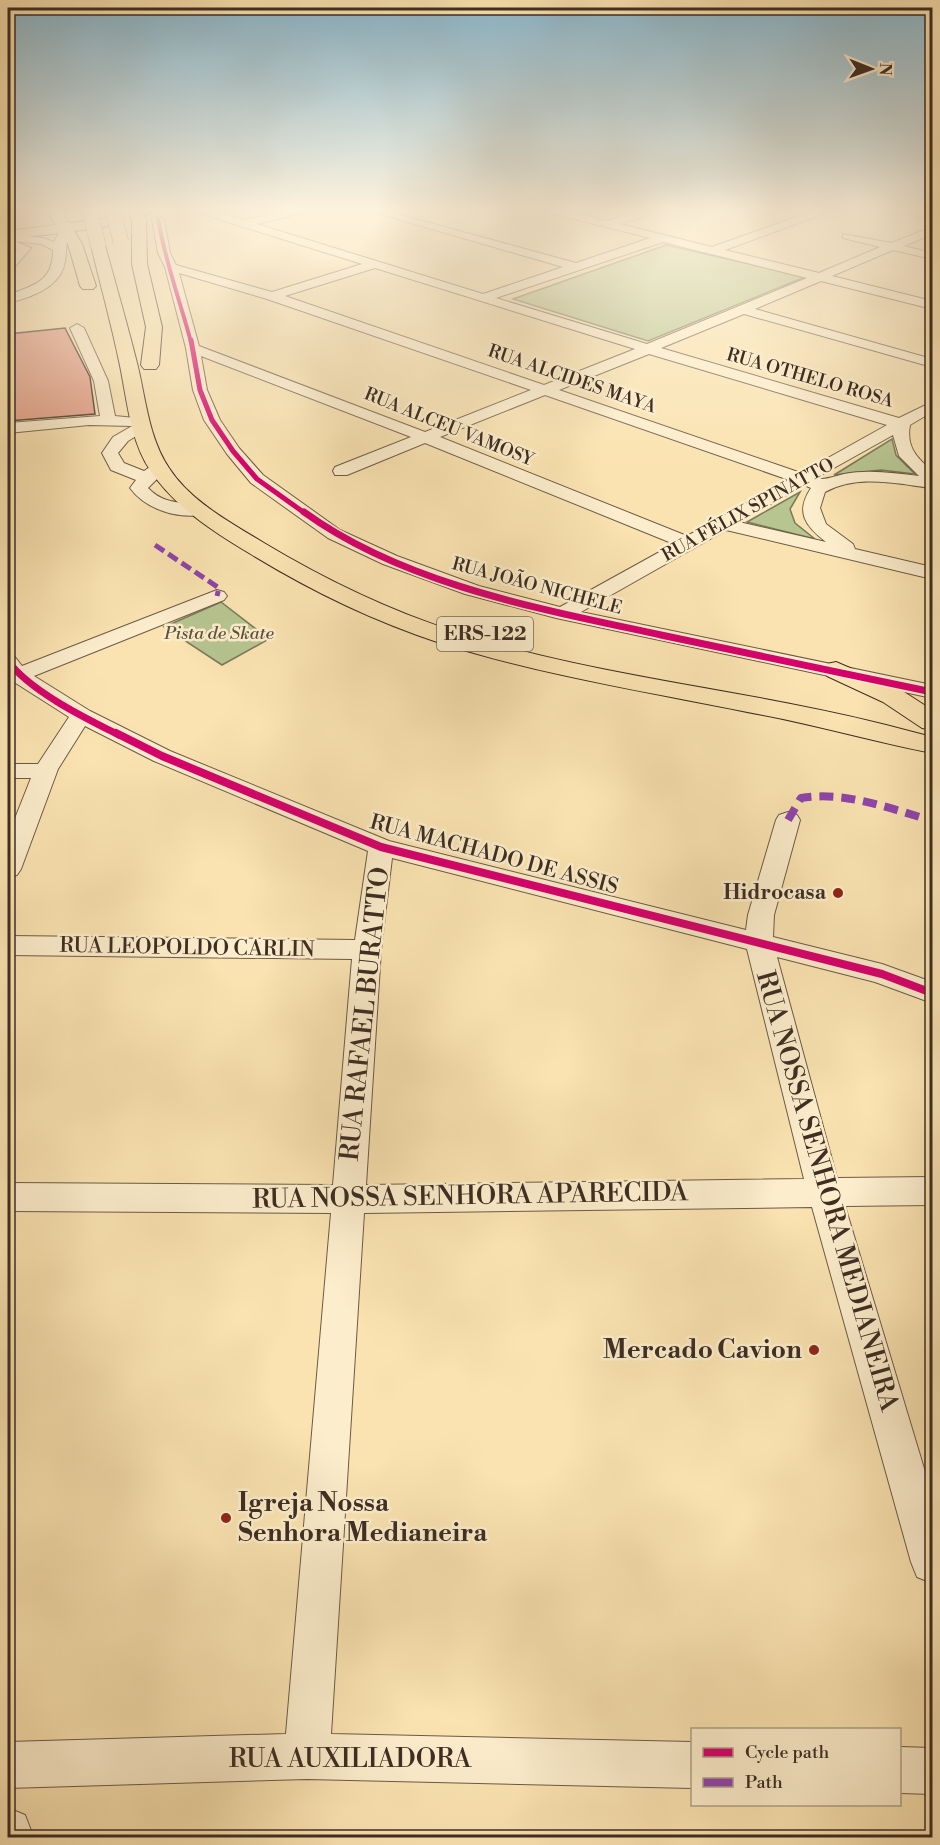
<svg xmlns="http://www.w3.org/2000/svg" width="940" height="1845" font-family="'Libre Bodoni',serif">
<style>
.green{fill:#b7c591;stroke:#7a795a;stroke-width:1.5}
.building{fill:#e49f89;stroke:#3d2d23;stroke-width:1.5}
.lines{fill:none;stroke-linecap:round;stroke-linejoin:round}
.minor-casing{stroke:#6c5a46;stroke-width:2}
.major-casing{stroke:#3d2d23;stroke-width:2}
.highway-casing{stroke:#3d2d23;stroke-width:2}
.minor{fill:#fcedcc;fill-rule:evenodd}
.major{fill:#fae3b1;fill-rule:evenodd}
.highway{fill:#fae3b1;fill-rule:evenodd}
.highway-bridge-casing{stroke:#3d2d23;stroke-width:16;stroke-linecap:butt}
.highway-bridge{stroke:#fae3b1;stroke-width:15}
.quiet-far1{stroke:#8e44ad;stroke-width:5;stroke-dasharray:11 5;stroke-linecap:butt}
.quiet{stroke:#8e44ad;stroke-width:8;stroke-dasharray:14 8;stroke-linecap:butt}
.cycleway-far3-casing{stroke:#fcedcc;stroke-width:5}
.cycleway-far2-casing{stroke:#fcedcc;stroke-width:8}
.cycleway-far1-casing{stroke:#fcedcc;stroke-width:10}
.cycleway-casing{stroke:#fcedcc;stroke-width:12}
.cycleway-far3{stroke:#d6006c;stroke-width:4}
.cycleway-far2{stroke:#d6006c;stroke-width:5}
.cycleway-far1{stroke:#d6006c;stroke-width:7}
.cycleway{stroke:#d6006c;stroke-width:8}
.poi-dot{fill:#8f2418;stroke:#fcedcc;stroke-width:2}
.labels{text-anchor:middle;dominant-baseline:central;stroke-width:5;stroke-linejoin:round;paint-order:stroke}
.far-street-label{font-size:18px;fill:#3d2d23;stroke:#fcedcc}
.far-park-label{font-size:18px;font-style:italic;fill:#5c533e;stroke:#fcedcc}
.shield{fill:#fcedcc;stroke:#766756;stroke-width:1.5}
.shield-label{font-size:20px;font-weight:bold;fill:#3d2d23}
.street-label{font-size:21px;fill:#3d2d23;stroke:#fcedcc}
.poi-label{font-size:21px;font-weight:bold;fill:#3d2d23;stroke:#fcedcc;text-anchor:end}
.near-street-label{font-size:26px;fill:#3d2d23;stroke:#fcedcc}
.near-poi-label{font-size:26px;font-weight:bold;fill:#3d2d23;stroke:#fcedcc;text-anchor:end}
</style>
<rect width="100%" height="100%" fill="#fae3b1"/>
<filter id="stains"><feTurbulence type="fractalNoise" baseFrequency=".00333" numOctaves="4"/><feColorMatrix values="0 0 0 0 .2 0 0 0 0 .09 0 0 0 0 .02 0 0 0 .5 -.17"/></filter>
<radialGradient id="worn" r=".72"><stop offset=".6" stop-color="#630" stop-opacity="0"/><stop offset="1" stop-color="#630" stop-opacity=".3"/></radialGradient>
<g class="green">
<polygon points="666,245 805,277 648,341 513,299"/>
<polygon points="892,439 896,455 915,474 881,470 834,475"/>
<polygon points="800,492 790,509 795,523 815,539 747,522"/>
<polygon points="221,602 269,639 222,665 164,627"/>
</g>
<polygon class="building" points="65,328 90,377 95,414 8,421 8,334"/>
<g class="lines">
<g class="minor-casing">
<g id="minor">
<path d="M 185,207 L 200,207 L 245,220 L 301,207 L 318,207 L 317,209 L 257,224 L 483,294 L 563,267 L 356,207 L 372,207 L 576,263 L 650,238 L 534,209 L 533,207 L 550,207 L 607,221 L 652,207 L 667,207 L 666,209 L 620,224 L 712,247 L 824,207 L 838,207 L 837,209 L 725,250 L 819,273 L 880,247 L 843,238 L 843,234 L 891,243 L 932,227 L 932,234 L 904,246 L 932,253 L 932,259 L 893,250 L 832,276 L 932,301 L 932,309 L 821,281 L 755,309 L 932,359 L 932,367 L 744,314 L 661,348 L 899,418 L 932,402 L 932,412 L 910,425 C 906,446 916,458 932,470 L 932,488 C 897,484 858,474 825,492 L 820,508 L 826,524 L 853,544 L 855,549 L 932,567 L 932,579 L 726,530 L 581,612 L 932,685 L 932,698 L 556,618 L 465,594 L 383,564 L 328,538 L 251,483 L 227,454 L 204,420 L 193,390 L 186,348 L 165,267 L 158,253 L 152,219 L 158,216 L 164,219 L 170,253 L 176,265 L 272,292 L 362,264 L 186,209 ZM 663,242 L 807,278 L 647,344 L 496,298 ZM 375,268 L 635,349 L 544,385 L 285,296 ZM 179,273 L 267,299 L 531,390 L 425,432 L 199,346 ZM 649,354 L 887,425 L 801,473 L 559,390 ZM 201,356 L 411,437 L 335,467 L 333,471 L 335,475 L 347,475 L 425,443 L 674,544 L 560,607 L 479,586 L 397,556 L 340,530 L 263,475 L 239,448 L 220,420 L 207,390 ZM 545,395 L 789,480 L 687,536 L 440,437 ZM 893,435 L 899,456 L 919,476 C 894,473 868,469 844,474 C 835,476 824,481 816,478 ZM 804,485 L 811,488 C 795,512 805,526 826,542 L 739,522 Z"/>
<polygon points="885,207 904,207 932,213 932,219 886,209"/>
<path d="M 66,226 L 72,229 C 65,240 67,249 65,261 C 62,287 30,298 8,303 L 8,295 C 34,285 53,282 53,250 L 41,244 L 14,241 L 31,248 L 12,270 L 8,271 L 8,260 L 17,249 L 8,247 L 8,234 L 43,238 L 54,242 L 62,227 Z"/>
<path d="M 77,324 L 84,328 L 108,381 L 115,416 L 145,419 L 149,428 L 128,441 L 118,453 L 124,463 L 144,471 L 153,465 L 165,465 L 167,469 L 148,488 C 165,506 184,501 206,506 L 209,510 L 206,514 C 180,520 146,510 130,488 L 136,480 L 111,470 L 102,453 L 113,437 L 132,426 L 89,425 L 8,433 L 8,423 L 100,416 L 94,381 L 70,328 Z"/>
<path d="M 217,590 L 224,592 L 227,596 L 224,600 L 34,676 L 90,711 L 170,751 L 389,841 L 746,930 L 748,915 L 776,820 L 779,815 L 788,812 L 797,815 L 800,820 L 774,915 L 773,937 L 882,964 L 932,982 L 932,1003 L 875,982 L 777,957 L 837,1178 L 932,1177 L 932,1205 L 845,1206 L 932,1495 L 932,1583 L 917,1577 L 911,1562 L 812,1207 L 364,1213 L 331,1734 L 692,1742 L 692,1788 L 307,1779 L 8,1788 L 8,1742 L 286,1734 L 331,1213 L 8,1211 L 8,1183 L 333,1185 L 352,959 L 8,955 L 8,936 L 355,940 L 368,851 L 154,761 L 85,726 L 58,769 L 21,869 L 17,875 L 8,877 L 8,836 L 31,778 L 8,778 L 8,764 L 38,764 L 69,717 L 14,682 L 8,682 L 8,655 L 15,657 L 22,666 ZM 392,858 L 747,949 L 804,1179 L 366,1185 L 381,950 Z"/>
<polygon points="900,1747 932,1748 932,1794 900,1793"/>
<polygon points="8,1808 25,1815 34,1838 8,1838"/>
</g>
</g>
<g class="major-casing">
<polygon id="major" points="142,207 160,207 145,215 135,215 133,212"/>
</g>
<g class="highway-casing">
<g id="highway">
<polygon points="53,207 66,207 64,216 69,223 105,219 112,223 105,227 74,231 82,244 96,286 93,289 83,289 80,286 68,244 61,233 8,239 8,231 56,225 50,216"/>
<polygon points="136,211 141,212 146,219 147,264 162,327 159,365 156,369 144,369 141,365 146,327 132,264 132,219 129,215"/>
<path d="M 98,241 L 105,245 C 116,286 128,326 138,367 C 146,401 149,438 169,468 C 190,501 231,523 264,543 C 324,579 388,610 456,632 C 596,677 744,689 886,725 L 932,737 L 932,753 C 876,742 820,726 763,715 C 655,693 545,676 440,643 C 373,621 309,590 249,553 C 212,531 174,506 150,470 C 129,438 127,397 119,361 C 111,322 100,284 91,245 Z"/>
<polygon points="836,662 901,690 932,710 932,730 922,728 883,702 827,676 823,670 827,664"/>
</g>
</g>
<use href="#minor" class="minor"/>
<use href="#major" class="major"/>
<use href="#highway" class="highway"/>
<g class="highway-bridge-casing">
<g id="highway-bridge">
<polyline points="89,207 98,245"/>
<polyline points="112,207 121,242"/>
</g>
</g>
<use href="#highway-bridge" class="highway-bridge"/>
<polyline class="quiet-far1" points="155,545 219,588 217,596"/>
<path class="quiet" d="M 788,820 L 801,798 C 845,791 888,808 930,820"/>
<g class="cycleway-far3-casing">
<path id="cycleway-far3" d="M 158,219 C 165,261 180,301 191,342"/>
</g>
<g class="cycleway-far2-casing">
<polyline id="cycleway-far2" points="191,340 200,390 212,420 233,451 257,479 306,514"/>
</g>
<g class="cycleway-far1-casing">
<g id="cycleway-far1">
<path d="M 304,512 C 405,585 541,609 661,635 C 752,654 842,673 932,692"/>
<path d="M 8,661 C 30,691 85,718 119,735"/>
</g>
</g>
<g class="cycleway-casing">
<polyline id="cycleway" points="116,733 162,756 381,847 882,974 932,993"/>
</g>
<use href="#cycleway-far3" class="cycleway-far3"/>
<use href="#cycleway-far2" class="cycleway-far2"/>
<use href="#cycleway-far1" class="cycleway-far1"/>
<use href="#cycleway" class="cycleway"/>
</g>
<linearGradient id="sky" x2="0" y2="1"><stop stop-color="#8ab8cf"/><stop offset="0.45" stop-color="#fdf2dc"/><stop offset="1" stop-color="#fdf2dc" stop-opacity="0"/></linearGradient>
<rect width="940" height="465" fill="url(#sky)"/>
<g class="poi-dot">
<circle cx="838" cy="893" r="6"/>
<circle cx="814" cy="1350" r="6"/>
<circle cx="226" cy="1518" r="6"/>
</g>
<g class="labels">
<g class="far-street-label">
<text transform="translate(810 378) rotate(16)">RUA OTHELO ROSA</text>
<text transform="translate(572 379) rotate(19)">RUA ALCIDES MAYA</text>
<text transform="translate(449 427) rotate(22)">RUA ALCEU VAMOSY</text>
<text transform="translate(748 510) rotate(-29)">RUA FÉLIX SPINATTO</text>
<text transform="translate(537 586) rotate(15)">RUA JOÃO NICHELE</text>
</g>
<g class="far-park-label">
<text x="219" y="633">Pista de Skate</text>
</g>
<rect class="shield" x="437" y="617" width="96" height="34" rx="4.5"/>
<g class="shield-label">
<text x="485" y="634">ERS-122</text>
</g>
<g class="street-label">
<text transform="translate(494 855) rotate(15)">RUA MACHADO DE ASSIS</text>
<text transform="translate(187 948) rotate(1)">RUA LEOPOLDO CARLIN</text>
</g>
<g class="poi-label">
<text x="826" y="893">Hidrocasa</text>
</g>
<g class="near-street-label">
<text transform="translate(365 1014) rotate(-84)">RUA RAFAEL BURATTO</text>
<text transform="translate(827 1191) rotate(74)">RUA NOSSA SENHORA MEDIANEIRA</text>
<text transform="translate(470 1196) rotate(-1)">RUA NOSSA SENHORA APARECIDA</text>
<text x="350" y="1759">RUA AUXILIADORA</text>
</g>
<g class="near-poi-label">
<text x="802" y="1350">Mercado Cavion</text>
<text x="238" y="1503" text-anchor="start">Igreja Nossa<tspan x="238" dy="30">Senhora Medianeira</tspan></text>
</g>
</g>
<rect width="940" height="1845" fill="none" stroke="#fae3b1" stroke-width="30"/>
<rect x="9" y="9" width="922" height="1827" fill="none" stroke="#3d2d23" stroke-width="3"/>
<rect x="15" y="15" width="910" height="1815" fill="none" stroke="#3d2d23" stroke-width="1.5"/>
<rect x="691" y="1728" width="210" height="78" fill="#fcedcc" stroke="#b0a088" stroke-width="1.5"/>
<rect x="703" y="1748" width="30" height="9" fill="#d6006c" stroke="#b0a088" stroke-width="1.5"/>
<text x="745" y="1758" font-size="18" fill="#3d2d23">Cycle path</text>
<rect x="703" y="1778" width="30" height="9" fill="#8e44ad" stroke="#b0a088" stroke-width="1.5"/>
<text x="745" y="1788" font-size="18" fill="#3d2d23">Path</text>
<g transform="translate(871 69) rotate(91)" stroke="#fcedcc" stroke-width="4.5" paint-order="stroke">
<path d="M0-4.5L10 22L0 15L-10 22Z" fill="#3d2d23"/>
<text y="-9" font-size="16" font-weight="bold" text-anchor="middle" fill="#3d2d23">N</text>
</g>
<rect width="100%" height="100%" filter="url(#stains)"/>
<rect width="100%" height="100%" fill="url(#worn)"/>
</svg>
